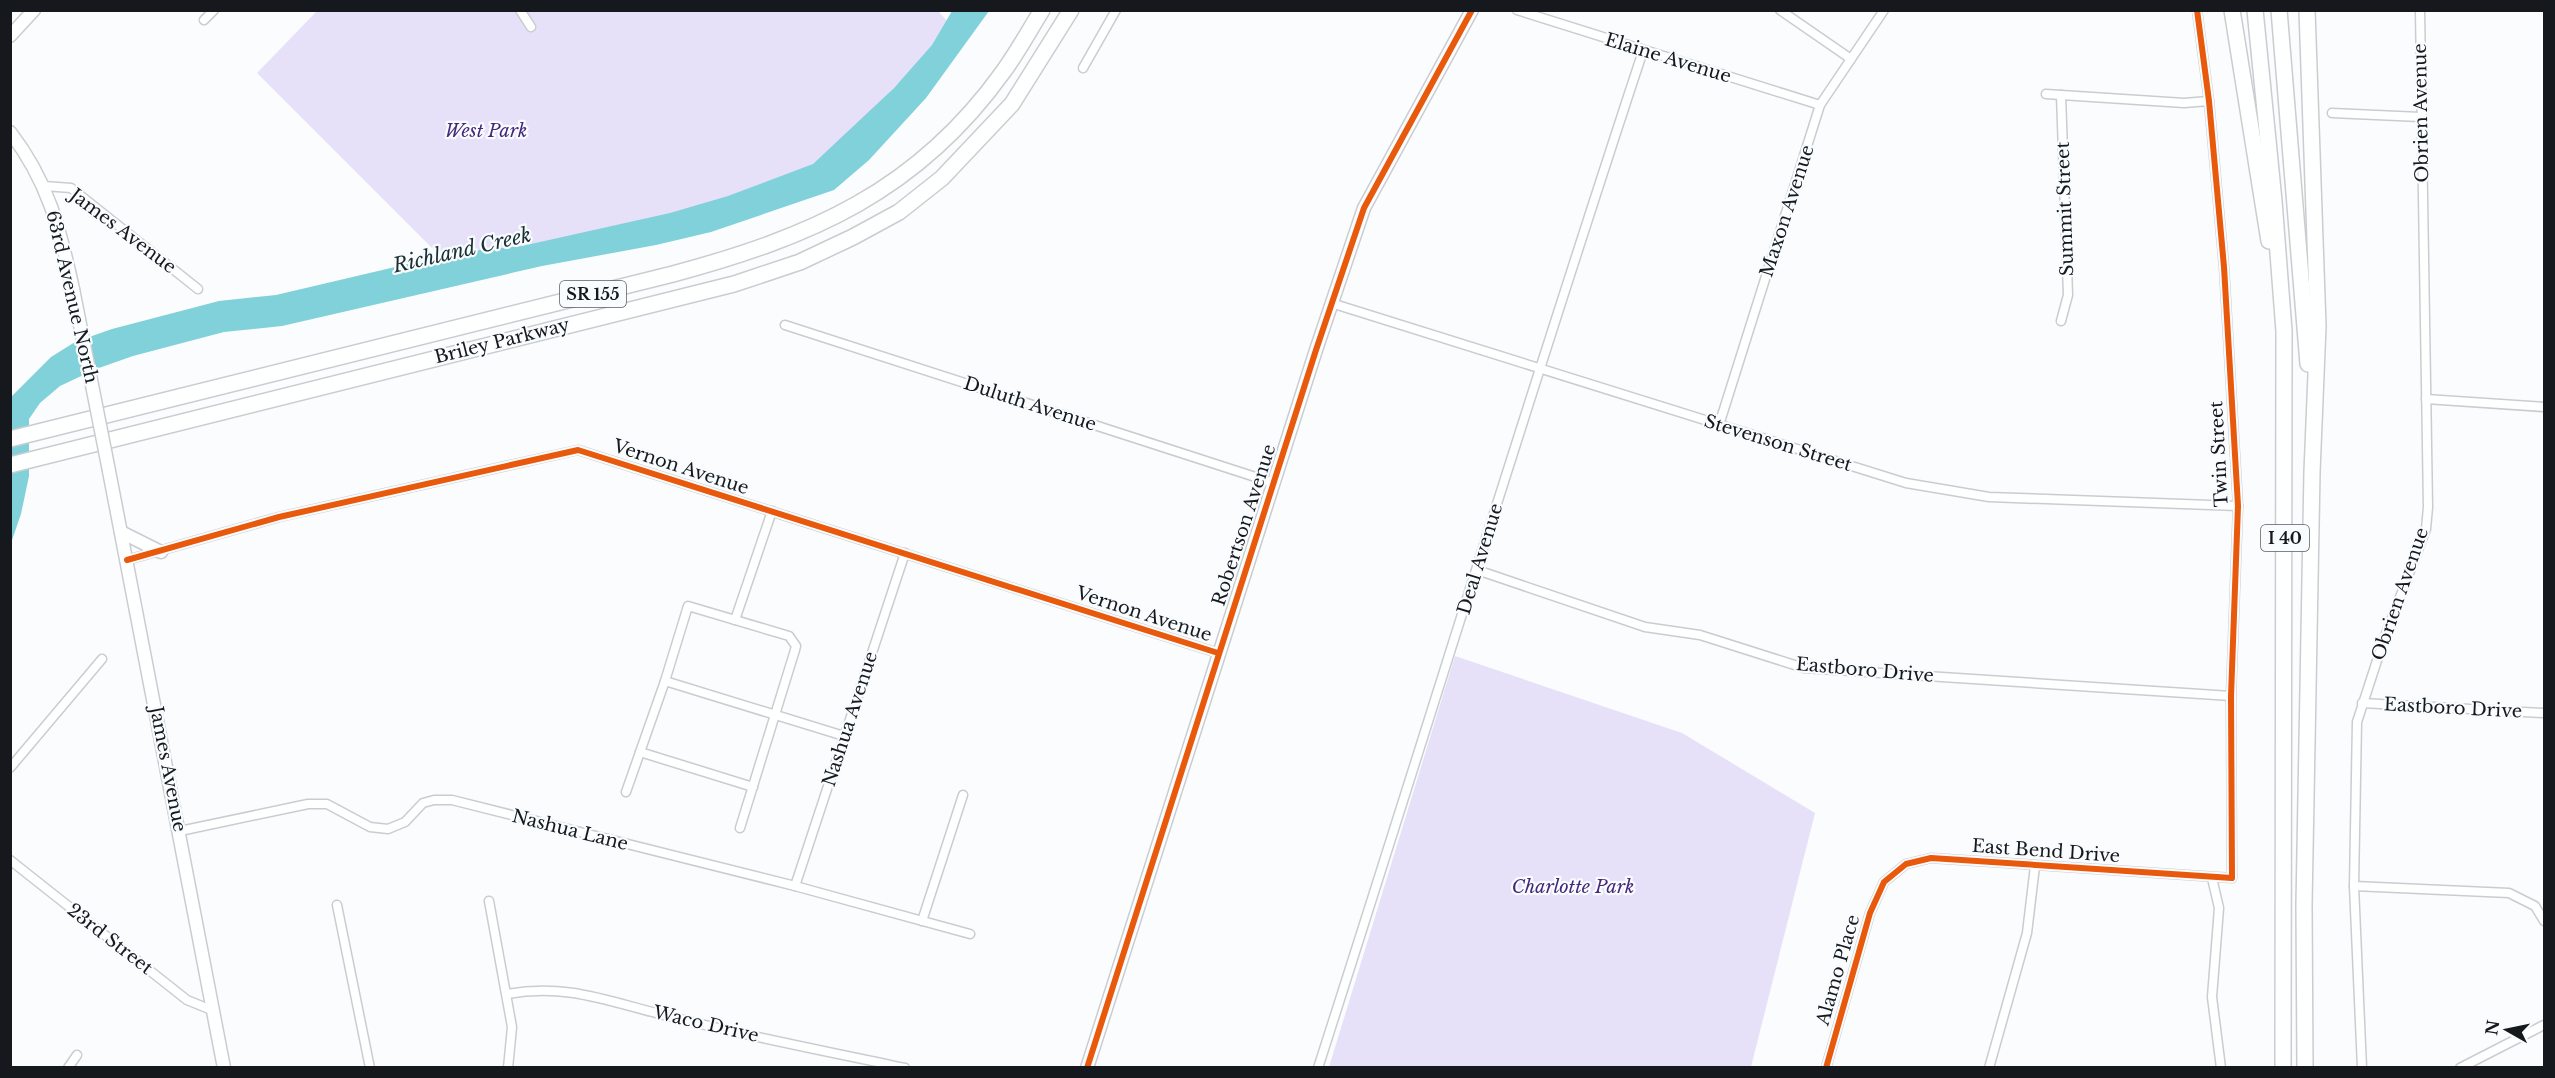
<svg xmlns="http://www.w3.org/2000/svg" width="2555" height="1078" font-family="'Libre Baskerville',serif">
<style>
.green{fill:#e6e1f9}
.water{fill:#80d1d9}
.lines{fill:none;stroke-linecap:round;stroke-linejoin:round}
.street-casing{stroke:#cacdd0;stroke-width:11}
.secondary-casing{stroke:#cacdd0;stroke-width:15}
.highway-casing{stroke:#cacdd0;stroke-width:18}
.street{stroke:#feffff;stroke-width:8}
.secondary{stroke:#feffff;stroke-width:12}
.highway{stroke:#feffff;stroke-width:15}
.secondary-bridge-casing{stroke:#cacdd0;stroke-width:15;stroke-linecap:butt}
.secondary-bridge{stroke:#feffff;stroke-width:12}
.cycleway-casing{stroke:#f9fcfe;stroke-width:10}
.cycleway{stroke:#e8590c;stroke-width:6}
.labels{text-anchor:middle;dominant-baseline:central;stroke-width:4.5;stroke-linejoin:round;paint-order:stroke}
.shield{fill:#f9fcfe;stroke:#595d60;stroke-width:1.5}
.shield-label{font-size:16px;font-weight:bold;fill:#15191d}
.street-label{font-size:18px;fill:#15191d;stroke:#f9fcfe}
.park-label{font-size:18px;font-style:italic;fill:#46277a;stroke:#f9fcfe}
.water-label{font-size:20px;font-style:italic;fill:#1a2f30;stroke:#f9fcfe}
</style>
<rect width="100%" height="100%" fill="#fafcfd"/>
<g class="green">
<polygon points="937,10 953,27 809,175 685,220 445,261 257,73 317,11"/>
<polygon points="1455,656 1682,733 1815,813 1751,1067 1329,1067"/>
</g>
<polygon class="water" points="952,11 989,11 926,98 869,160 834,190 711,232 656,245 542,266 282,326 224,332 133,356 96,369 60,386 40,403 29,419 29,476 21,514 11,543 11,397 51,357 75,342 112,329 219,301 276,295 459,252 522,246 670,213 728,196 813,164 894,88 932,45"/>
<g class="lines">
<g class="street-casing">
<g id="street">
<polyline points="520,10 531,27"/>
<polyline points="1517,10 1820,105"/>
<polyline points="1780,10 1851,59"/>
<polyline points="204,20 214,10"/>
<polyline points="1083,68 1116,10"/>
<polyline points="2046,94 2184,103 2209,101"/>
<polyline points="2061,95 2068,295 2061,321"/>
<polyline points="2332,113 2420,117"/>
<polyline points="44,186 71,188 198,289"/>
<polyline points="1331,303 1906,483 1989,497 2238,506"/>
<polyline points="785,325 1274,483"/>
<polyline points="2426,399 2544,407"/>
<polyline points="1719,425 1820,105 1884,10"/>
<polyline points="127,560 279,517 578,450 1218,653"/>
<polyline points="1477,570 1645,627 1700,635 1804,668 2231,696"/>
<polyline points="735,620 772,511"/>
<polyline points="2362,703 2544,713"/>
<polyline points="640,752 753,787"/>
<polyline points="10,768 102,659"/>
<polyline points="626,792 665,681"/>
<polyline points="740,828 795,650 796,646 789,636 688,606 665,681 844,736"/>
<polyline points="180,831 308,804 327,804 370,827 388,829 405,822 423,803 434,800 452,800 795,886 970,934"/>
<polyline points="10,860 187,1000 214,1011"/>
<polyline points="2212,878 2219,908 2212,997 2221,1068"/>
<polyline points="795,886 905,553"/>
<polyline points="2354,886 2509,893 2535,906 2544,921"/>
<polyline points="489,901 512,1027 508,1068"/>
<polyline points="337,905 370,1068"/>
<polyline points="922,921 963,795"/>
<path d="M 507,994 C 568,983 609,1002 668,1016 C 746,1036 826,1051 905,1068"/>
<polyline points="68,1068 77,1055"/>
<path d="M 1318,1068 C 1427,729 1531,389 1643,51"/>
<polyline points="1826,1068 1870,913 1884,882 1906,864 1931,858 2232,878 2231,696 2238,506 2224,267 2209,101 2197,10"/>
<polyline points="1989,1068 2027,933 2035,866"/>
<polyline points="2362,1068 2354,886 2357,722 2384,639 2426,529 2428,507 2420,10"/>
<polyline points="2460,1068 2544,1025"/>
</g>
</g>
<g class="secondary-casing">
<g id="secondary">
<polyline points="10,36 34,10"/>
<path d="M 10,132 C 48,181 60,229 73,289"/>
<polyline points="109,471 224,1068"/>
<polyline points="121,532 161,552"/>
<polyline points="1087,1068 1316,350 1364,208 1472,10"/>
</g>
</g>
<g class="highway-casing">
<g id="highway">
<polyline points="2232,10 2269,241"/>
<polyline points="2255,10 2274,201 2284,331 2283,1068"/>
<polyline points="2279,10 2308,364"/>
<path d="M 10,439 L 673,274 C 810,237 917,192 1003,72 C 1017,53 1029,31 1042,10"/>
<polyline points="10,465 734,284 800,262 853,237 899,212 942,178 1012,104 1071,10"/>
<polyline points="2305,1068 2304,905 2312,472 2318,326 2307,10"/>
</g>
</g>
<use href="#street" class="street"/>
<use href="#secondary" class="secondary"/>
<use href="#highway" class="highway"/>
<g class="secondary-bridge-casing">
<polyline id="secondary-bridge" points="73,289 109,471"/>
</g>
<use href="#secondary-bridge" class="secondary-bridge"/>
<g class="cycleway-casing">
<g id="cycleway">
<polyline points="127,560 279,517 578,450 1218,653"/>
<polyline points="1087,1068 1316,350 1364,208 1472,10"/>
<polyline points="1826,1068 1870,913 1884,882 1906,864 1931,858 2232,878 2231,696 2238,506 2224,267 2209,101 2197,10"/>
</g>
</g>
<use href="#cycleway" class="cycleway"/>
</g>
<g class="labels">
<g class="shield">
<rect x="560" y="281" width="66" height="26" rx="4.5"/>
<rect x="2261" y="525" width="48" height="26" rx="4.5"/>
</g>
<g class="shield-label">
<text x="593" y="294">SR 155</text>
<text x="2285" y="538">I 40</text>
</g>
<g class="street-label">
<text transform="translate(1668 58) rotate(17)">Elaine Avenue</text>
<text transform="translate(2421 113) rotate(-91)">Obrien Avenue</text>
<text transform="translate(2065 209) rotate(-92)">Summit Street</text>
<text transform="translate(1787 211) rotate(-72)">Maxon Avenue</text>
<text transform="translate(123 231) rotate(37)">James Avenue</text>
<text transform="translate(72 297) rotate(77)">63rd Avenue North</text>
<text transform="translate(502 341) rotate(-14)">Briley Parkway</text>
<text transform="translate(1030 404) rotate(18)">Duluth Avenue</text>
<text transform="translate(1778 443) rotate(17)">Stevenson Street</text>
<text transform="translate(2219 454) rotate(-93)">Twin Street</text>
<text transform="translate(681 467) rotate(18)">Vernon Avenue</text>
<text transform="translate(1244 525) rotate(-72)">Robertson Avenue</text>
<text transform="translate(1480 559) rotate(-73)">Deal Avenue</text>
<text transform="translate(2400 594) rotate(-71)">Obrien Avenue</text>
<text transform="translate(1144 614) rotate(18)">Vernon Avenue</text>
<text transform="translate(1865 670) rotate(5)">Eastboro Drive</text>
<text transform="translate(2453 708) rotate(3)">Eastboro Drive</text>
<text transform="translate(850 719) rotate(-72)">Nashua Avenue</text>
<text transform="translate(168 769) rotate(79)">James Avenue</text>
<text transform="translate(570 830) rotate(14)">Nashua Lane</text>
<text transform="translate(2046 851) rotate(4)">East Bend Drive</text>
<text transform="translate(110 939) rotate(38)">23rd Street</text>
<text transform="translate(1838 970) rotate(-74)">Alamo Place</text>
<text transform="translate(706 1024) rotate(13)">Waco Drive</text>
</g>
<g class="park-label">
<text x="486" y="131">West Park</text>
<text x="1573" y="887">Charlotte Park</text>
</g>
<g class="water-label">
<text transform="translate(462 250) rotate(-13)">Richland Creek</text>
</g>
</g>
<rect width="2555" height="1078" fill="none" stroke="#15191d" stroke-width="24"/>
<g transform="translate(2507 1030) rotate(279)" stroke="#f9fcfe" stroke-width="4.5" paint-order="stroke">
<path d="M0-4.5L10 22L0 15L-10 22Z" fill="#15191d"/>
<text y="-9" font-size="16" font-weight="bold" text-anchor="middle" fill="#15191d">N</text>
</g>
</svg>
